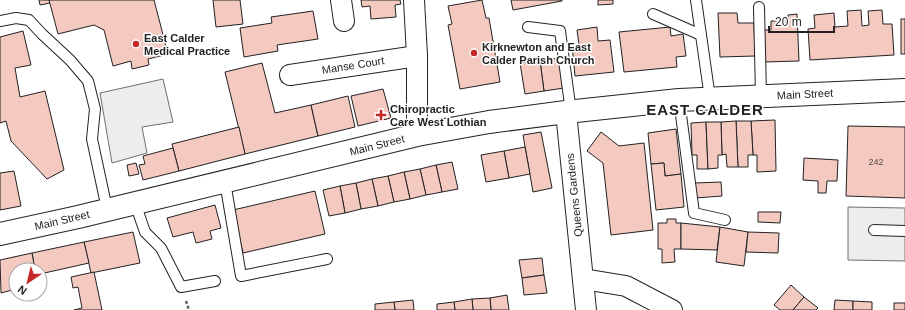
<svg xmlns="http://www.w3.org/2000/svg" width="905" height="310" font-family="Arial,sans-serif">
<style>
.parking{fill:#ededed;stroke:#6f6f6f}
.building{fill:#f3c9c0;stroke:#222}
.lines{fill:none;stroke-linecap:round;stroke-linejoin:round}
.lane-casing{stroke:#222;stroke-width:12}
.street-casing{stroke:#222;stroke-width:22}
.secondary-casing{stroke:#222;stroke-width:24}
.path{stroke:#646464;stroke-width:2.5;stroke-dasharray:3 2;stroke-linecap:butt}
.lane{stroke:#fff;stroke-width:10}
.street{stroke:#fff;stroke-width:20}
.secondary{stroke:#fff;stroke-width:22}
.poi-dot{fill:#c62828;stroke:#fff;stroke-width:1.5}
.labels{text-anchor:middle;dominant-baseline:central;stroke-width:3;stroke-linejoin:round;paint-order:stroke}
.number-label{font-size:9px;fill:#564c4a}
.poi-label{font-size:11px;font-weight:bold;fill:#222;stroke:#fff;text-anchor:start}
.street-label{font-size:11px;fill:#222;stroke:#fff}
.district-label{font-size:15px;font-weight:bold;letter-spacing:1px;fill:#222;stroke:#fff}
</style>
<rect width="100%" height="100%" fill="#fff"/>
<g class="parking">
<polygon points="163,79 173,122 142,127 147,153 112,163 100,93"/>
<polygon points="848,207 905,208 905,261 848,260"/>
</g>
<g class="building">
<polygon points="39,0 49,0 50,3 40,5"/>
<polygon points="49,0 154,0 168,54 148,59 149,65 132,69 131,61 113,66 104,30 94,25 58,34"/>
<polygon points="213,0 240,0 243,24 216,27"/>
<polygon points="361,0 400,0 401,4 395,5 396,17 371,19 370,6 362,7"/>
<polygon points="482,0 486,18 489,18 500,82 460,89 448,25 452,24 448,6"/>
<polygon points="511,0 562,0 562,1 513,10"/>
<polygon points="598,0 613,0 613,4 598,5"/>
<polygon points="861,10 862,26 869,25 868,11 882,10 883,24 892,24 894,55 810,60 808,29 815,28 814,15 834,13 835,27 848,26 847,11"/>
<polygon points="313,11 318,39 277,45 278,51 244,57 240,28 272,23 271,17"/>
<polygon points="718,13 737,13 738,23 754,23 755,56 720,57"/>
<polygon points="797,14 799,61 764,62 762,30 771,30 771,21 788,21 788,15"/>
<rect x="901" y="19" width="4" height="35"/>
<polygon points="597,27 598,41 610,40 614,72 575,76 572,45 579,45 577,30"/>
<polygon points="670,27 671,36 683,34 686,56 676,57 677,67 624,72 619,32"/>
<polygon points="23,31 31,65 15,68 20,97 45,91 64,170 47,179 11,141 6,121 0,123 0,37"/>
<polygon points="559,58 564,88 544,91 540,61"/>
<polygon points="540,61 544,91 525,94 520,63"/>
<polygon points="262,63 275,113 311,105 318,136 245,154 225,72"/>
<polygon points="383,89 391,118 358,126 351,96"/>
<polygon points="348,96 355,127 318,136 311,105"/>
<polygon points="775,120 776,171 757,172 757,155 753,155 751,121"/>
<polygon points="736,121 751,121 753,155 748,155 748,167 738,167"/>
<polygon points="736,121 738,167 727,167 726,154 722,155 721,122"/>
<polygon points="706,122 708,169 697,169 697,155 692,155 691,123"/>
<polygon points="706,122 721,122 722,155 718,155 718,168 708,169"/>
<polygon points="848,126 905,127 905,198 846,196"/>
<polygon points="239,127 245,154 179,171 172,144"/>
<polygon points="676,129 681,174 665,176 664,163 651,164 648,133"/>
<polygon points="541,132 552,188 533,192 523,135"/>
<polygon points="601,132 619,146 644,143 653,230 611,235 603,163 587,151"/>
<polygon points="525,147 530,174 509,178 504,151"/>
<polygon points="173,148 179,171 143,180 139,165 145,164 143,156"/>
<polygon points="504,151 509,178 486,182 481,155"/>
<polygon points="804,158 838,160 837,181 827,181 826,193 818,193 818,181 803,180"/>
<polygon points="452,162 458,189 442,192 436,165"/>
<polygon points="136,163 139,174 129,176 127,165"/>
<polygon points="664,163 665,176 681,174 684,207 656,210 651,164"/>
<polygon points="436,165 442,192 426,195 420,169"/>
<polygon points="420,169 426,195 410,199 404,172"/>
<polygon points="14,171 21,206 0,210 0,173"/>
<polygon points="404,172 410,199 394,202 388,176"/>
<polygon points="388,176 394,202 378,206 372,179"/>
<polygon points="372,179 378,206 361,209 356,183"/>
<polygon points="721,182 722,196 695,198 694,183"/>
<polygon points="356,183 361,209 345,213 340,186"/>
<polygon points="340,186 345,213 329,216 323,190"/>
<polygon points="315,191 325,234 243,253 233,210"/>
<polygon points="215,205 221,228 210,231 212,239 196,243 193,232 173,237 167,218"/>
<polygon points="758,212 781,212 780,223 758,222"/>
<polygon points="667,219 676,219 676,223 681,223 681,249 674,249 675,262 662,263 662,249 658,249 658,223 667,223"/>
<polygon points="681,223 720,227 717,250 681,249"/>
<polygon points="720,227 748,232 744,266 716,262"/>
<polygon points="133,232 140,263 91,273 84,242"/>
<polygon points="748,232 779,233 778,253 746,252"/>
<polygon points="84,242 89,263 40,274 40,270 35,270 32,253"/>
<polygon points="32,253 35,270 16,270 16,289 1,293 0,260"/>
<polygon points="542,258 544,275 522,278 519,260"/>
<polygon points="94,272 102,310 74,310 82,308 78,287 73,288 71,277"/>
<polygon points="544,275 547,293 524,295 522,278"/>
<polygon points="791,285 804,297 793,310 780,310 774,305"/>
<polygon points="507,295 509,310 491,310 490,298"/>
<polygon points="804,297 818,308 816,310 793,310"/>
<polygon points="490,298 491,310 473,310 472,299"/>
<polygon points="472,299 473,310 455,310 454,302"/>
<polygon points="413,300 414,310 395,310 394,302"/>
<polygon points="835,300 853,301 853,310 834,310"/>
<polygon points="853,301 872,302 872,310 853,310"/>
<polygon points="394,302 395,310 375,310 375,304"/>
<polygon points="454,302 455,310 437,310 437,304"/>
<rect x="894" y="303" width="11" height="7"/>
</g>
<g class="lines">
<g class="lane-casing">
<g id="lane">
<polyline points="696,0 710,98"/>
<polyline points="759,7 761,96"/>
<polyline points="653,14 701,35"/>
<polyline points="0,21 16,18 29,20 42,34 70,60 88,81 95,109 92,139 107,209"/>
<polyline points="528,27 560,31 571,112"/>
<polyline points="679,100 694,213 725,220"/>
<polyline points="225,182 241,276 327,259"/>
<polyline points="135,203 145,232 161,248 181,287 215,281"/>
<polyline points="874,230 905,231"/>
</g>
</g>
<g class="street-casing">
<g id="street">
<polyline points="341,0 344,21"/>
<polyline points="414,0 417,56 417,135"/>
<polyline points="290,75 417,56"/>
<polyline points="566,112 586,310"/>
<polyline points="583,279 626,286 672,310"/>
</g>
</g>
<g class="secondary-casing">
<polyline id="secondary" points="0,234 78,217 417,135 489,122 566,112 679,100 905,90"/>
</g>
<polyline class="path" points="186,301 189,310"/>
<use href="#lane" class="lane"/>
<use href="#street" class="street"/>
<use href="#secondary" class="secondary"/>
</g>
<g class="poi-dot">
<circle cx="136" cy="44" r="4"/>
<circle cx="474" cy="53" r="4"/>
<path d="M379 109h4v4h4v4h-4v4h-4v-4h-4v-4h4z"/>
</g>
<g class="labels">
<g class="number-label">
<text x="876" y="162">242</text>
</g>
<g class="poi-label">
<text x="144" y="38">East Calder<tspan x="144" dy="13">Medical Practice</tspan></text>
<text x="482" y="47">Kirknewton and East<tspan x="482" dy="13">Calder Parish Church</tspan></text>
<text x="390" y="109">Chiropractic<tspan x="390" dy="13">Care West Lothian</tspan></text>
</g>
<g class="street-label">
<text transform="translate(353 65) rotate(-9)">Manse Court</text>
<text transform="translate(805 94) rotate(-3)">Main Street</text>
<text transform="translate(377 145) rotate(-14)">Main Street</text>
<text transform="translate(574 195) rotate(-96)">Queens Gardens</text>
<text transform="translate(62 220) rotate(-13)">Main Street</text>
</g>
<g class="district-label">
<text x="705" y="109">EAST CALDER</text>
</g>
</g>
<g transform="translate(28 282) rotate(215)"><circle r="19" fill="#ffffff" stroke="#a7a7a7"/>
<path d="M0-3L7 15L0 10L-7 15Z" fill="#c62828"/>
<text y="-6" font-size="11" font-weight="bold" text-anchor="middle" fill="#222222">N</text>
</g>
<path d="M769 26v6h65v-6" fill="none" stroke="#222222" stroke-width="2"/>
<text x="775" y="26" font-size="12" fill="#222222" stroke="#ffffff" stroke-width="3" paint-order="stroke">20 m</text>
</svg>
